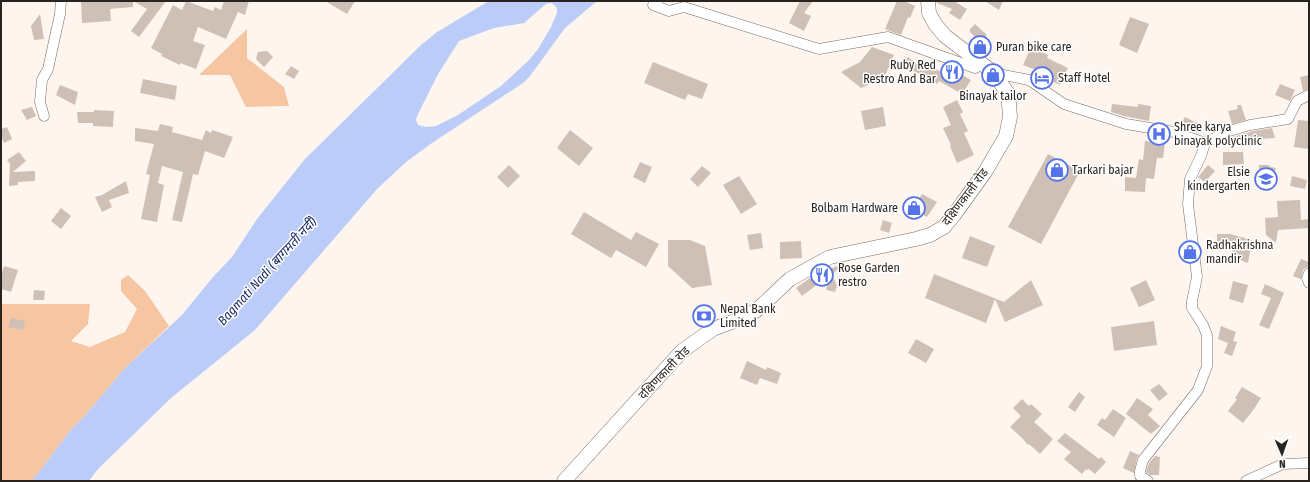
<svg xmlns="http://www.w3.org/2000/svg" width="1310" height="482" font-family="'Fira Sans Condensed','Noto Sans Devanagari',sans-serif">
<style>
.green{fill:#f6c5a1}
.water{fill:#bbccf9;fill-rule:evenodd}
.building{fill:#cec0b5}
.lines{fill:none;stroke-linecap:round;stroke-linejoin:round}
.street-casing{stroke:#796c63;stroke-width:11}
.secondary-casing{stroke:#796c63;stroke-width:15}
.street{stroke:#fff;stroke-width:10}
.secondary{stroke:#fff;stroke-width:14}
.labels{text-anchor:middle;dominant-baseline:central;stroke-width:3;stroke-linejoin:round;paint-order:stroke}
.poi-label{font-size:12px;fill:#2a2420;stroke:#fff;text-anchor:start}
.street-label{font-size:12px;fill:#2a2420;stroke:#fff}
.water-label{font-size:13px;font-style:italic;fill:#192665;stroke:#fff}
</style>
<rect width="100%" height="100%" fill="#fff5ef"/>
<g class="green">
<polygon points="247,29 247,58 284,87 289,106 246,107 230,75 199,75"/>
<polygon points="128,275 145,291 169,326 125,368 88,412 70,431 32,481 1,481 1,304 90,304 88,324 71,341 90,347 125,332 137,309 121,291 121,280"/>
</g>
<path class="water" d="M 489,1 L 597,1 L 565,28 L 530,76 L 523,83 L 432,143 L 406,162 L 377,189 L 255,330 L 171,398 L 98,469 L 89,481 L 32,481 L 70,431 L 88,412 L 125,368 L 182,315 L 213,277 L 232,257 L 257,219 L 305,159 L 421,45 L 437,32 ZM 552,3 L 557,8 L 557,13 L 551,27 L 538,49 L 529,60 L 501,86 L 458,115 L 436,126 L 426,127 L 418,125 L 416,120 L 417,116 L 437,76 L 459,41 L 494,28 L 524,23 L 546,4 Z"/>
<g class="building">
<polygon points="81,1 166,1 139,37 131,31 147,9 133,1 133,7 110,9 111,21 82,23"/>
<polygon points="186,1 213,11 215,7 221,10 224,1 249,1 245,15 238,12 226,39 198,27 193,41 205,45 196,69 180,63 180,65 161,56 162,54 151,48 173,5 182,10"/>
<polygon points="325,1 355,1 347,14"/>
<polygon points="800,1 813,1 804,13 811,16 804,31 789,23"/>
<polygon points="897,1 904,1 915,6 910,18 908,17 901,35 885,29"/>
<polygon points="937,1 954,1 967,9 960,20 949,13 952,9 937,3"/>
<polygon points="985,1 1003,1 999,10"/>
<polygon points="40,14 44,39 34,40 31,26"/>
<polygon points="1130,17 1149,24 1137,53 1119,45"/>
<polygon points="975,24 987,35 980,42 970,32 970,29"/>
<polygon points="872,47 894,55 884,78 861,88 841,72 860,62"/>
<polygon points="1031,47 1048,55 1047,58 1068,68 1060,85 1047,79 1049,75 1023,65"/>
<polygon points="267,51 273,57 264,67 256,59 258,52"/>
<polygon points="908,57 925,71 929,65 953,79 957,72 971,80 962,94 939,81 937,84 914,71 912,72 902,64"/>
<polygon points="653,62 708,84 702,99 688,94 685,100 644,83"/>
<polygon points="291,66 299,71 294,79 285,74"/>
<polygon points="1309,75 1309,89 1303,91 1300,77"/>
<polygon points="143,79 177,86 175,100 140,93"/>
<polygon points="1280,84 1295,90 1290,101 1275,95"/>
<polygon points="60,85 78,92 75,105 56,95"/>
<polygon points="957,100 963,112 960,114 968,131 964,133 974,155 957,163 950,146 951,145 943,128 951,125 943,107"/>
<polygon points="1112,104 1138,107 1138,104 1151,106 1149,121 1124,116 1111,112"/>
<polygon points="1237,105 1241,105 1246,120 1232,124 1228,111 1238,109"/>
<polygon points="32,107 36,116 27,120 21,110"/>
<polygon points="883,107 886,126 865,130 861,111"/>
<polygon points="94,110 114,111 113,127 93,126 93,123 78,123 77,112 94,112"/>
<polygon points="1185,117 1201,125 1197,133 1180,125"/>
<polygon points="1298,120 1309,121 1309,149 1294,147"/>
<polygon points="160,124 173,127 172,132 202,140 206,130 211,133 212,130 233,137 224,158 205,151 198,175 193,174 182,222 172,220 183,172 162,166 158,183 164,185 157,222 141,219 150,175 146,174 154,144 135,141 135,128 158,131"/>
<polygon points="7,127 12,139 4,143 1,136 1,129"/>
<polygon points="1272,128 1275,138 1234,140 1233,137 1253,131"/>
<polygon points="570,130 593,148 579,166 557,148"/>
<polygon points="1145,141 1165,143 1163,158 1157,158 1154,179 1146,178 1145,192 1125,191 1125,177 1136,178 1139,159 1143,160"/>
<polygon points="19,152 26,161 13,172 35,171 35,181 18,182 18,185 9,186 10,164 7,160"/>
<polygon points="1223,152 1243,152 1244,164 1223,165"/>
<polygon points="1048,154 1080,171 1041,244 1008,227"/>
<polygon points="640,162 652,167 645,183 633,177"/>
<polygon points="509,165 520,176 508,188 497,177"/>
<polygon points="1208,165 1215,171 1205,182 1198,177"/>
<polygon points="1259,165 1268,165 1271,167 1276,168 1273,180 1259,176"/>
<polygon points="702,166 711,173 698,187 690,179"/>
<polygon points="739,176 757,204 741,214 723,185"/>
<polygon points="1292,176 1307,180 1305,189 1290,186"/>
<polygon points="126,181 129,193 109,200 112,207 102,212 95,197 102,195"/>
<polygon points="922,194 937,202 927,217 913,209"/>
<polygon points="1300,200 1301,220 1309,219 1309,228 1278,230 1276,243 1266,235 1265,218 1278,217 1277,201"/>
<polygon points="61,208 71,216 61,229 51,221"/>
<polygon points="584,212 631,240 636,232 659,244 646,267 616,250 611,258 571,234"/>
<polygon points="883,220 892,223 889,233 880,230"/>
<polygon points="761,233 763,248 750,250 747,235"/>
<polygon points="1217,234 1230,234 1252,240 1248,263 1231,257 1233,248 1217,248"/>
<polygon points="970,236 995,246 987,267 962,258"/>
<polygon points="668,240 690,240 705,246 712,285 692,288 668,266"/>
<polygon points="801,241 802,258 780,259 780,242"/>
<polygon points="1301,259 1309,262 1309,267 1305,268 1303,270 1301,279 1293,276"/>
<polygon points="840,265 841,267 832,274 837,286 835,292 826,290 830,275 802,296 796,288 814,275"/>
<polygon points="4,266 18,270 11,292 1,289 1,276"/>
<polygon points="934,274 1004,302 1031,280 1043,305 1005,322 995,299 986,323 925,298"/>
<polygon points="1146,280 1155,300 1139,307 1130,288"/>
<polygon points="1233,281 1248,285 1243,303 1229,299"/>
<polygon points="1265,284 1284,293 1269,329 1259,325 1271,298 1261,294"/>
<polygon points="34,290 45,291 44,300 33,300"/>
<polygon points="11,318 25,321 23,330 8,327"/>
<polygon points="1154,321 1157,345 1114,351 1111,327"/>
<polygon points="1221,326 1236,332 1233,341 1237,342 1232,356 1224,353 1228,343 1218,339"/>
<polygon points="916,339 934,349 926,363 908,353"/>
<polygon points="747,361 766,370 767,367 781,373 777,384 760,378 757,385 740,378"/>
<polygon points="1159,384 1168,394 1159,401 1150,390"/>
<polygon points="1242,387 1261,398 1254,409 1243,423 1228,411 1237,399 1235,398"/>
<polygon points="1079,392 1085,397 1075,412 1068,407"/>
<polygon points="1137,398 1153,409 1148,415 1160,426 1151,434 1126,414"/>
<polygon points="1022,399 1029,406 1031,404 1042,414 1034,422 1053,439 1040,454 1029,444 1028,445 1022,438 1010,427 1021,416 1013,408"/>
<polygon points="1113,409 1126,418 1114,437 1097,425 1102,418 1105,420"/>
<polygon points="1065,433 1099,459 1101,457 1106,462 1095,474 1089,469 1087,470 1086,469 1082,474 1064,459 1071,452 1057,441"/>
<polygon points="1130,451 1139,455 1137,458 1134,473 1123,468"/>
<polygon points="1155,456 1160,457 1159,475 1150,475 1146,472 1149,463"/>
</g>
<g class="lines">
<g class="street-casing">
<g id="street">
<polyline points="658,1 653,5 669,11 684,7 819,49 888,37 975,68 983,64"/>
<polyline points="994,73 1029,80 1064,104 1126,124 1174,132 1205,143 1226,132 1250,125 1288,119 1297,101 1309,95"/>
<polyline points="44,116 40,102 42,80 48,69 60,14 61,1"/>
<polyline points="1309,273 1307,278 1309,283"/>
<polyline points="1148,481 1140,476 1140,471 1143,460 1198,390 1207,366 1207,335 1203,325 1192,308 1192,301 1197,277 1188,204 1190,179 1201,156 1205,143"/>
<polyline points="1246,481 1283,464 1309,463"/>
</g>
</g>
<g class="secondary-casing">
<polyline id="secondary" points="564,481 682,351 713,329 740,319 757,310 790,279 830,257 916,239 930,235 944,227 954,215 985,172 1006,136 1010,117 1009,104 1008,94 994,73 945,36 935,24 929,13 928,1"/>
</g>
<use href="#street" class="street"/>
<use href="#secondary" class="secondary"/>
</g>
<defs>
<g id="shop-ring" transform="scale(1.15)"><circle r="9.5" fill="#fff" stroke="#5674e9" stroke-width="1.5"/><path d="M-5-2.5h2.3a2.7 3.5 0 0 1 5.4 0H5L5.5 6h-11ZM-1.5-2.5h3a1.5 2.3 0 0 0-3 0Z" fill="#5674e9"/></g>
<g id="restaurant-ring" transform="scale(1.15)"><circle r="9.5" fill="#fff" stroke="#5674e9" stroke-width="1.5"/><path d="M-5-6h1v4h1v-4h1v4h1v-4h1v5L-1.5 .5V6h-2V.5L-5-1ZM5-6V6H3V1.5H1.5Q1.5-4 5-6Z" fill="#5674e9"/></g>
<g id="hotel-ring" transform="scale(1.15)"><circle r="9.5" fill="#fff" stroke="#5674e9" stroke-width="1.5"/><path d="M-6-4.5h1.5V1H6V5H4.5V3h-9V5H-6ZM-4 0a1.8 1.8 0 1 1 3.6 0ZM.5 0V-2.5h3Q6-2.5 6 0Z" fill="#5674e9"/></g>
<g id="hospital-ring" transform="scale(1.15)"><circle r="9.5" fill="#fff" stroke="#5674e9" stroke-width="1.5"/><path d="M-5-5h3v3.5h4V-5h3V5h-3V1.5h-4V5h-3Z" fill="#5674e9"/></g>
<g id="school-ring" transform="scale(1.15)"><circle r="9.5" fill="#fff" stroke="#5674e9" stroke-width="1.5"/><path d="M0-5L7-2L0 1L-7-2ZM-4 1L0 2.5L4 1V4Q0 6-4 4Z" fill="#5674e9"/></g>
<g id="bank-ring" transform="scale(1.15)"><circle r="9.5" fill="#fff" stroke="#5674e9" stroke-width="1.5"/><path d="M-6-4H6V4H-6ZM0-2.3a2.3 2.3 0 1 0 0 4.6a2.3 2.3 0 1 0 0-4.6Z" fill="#5674e9"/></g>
</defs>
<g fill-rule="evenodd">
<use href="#shop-ring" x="980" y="47"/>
<use href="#restaurant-ring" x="952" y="72"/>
<use href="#shop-ring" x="993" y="75"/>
<use href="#hotel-ring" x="1042" y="78"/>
<use href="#hospital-ring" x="1159" y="134"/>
<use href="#shop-ring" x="1057" y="170"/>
<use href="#school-ring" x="1266" y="179"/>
<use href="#shop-ring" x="914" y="208"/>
<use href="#shop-ring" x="1190" y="252"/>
<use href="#restaurant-ring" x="822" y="275"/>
<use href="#bank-ring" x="704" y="316"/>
</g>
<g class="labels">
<g class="poi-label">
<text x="996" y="47">Puran bike care</text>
<text x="936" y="65" text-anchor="end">Ruby Red<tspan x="936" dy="14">Restro And Bar</tspan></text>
<text x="1058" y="78">Staff Hotel</text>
<text x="993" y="96" text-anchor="middle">Binayak tailor</text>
<text x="1174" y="127">Shree karya<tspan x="1174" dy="14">binayak polyclinic</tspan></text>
<text x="1072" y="170">Tarkari bajar</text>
<text x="1250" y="172" text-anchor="end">Elsie<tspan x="1250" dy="14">kindergarten</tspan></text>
<text x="898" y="208" text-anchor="end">Bolbam Hardware</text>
<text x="1206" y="245">Radhakrishna<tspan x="1206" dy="14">mandir</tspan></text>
<text x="838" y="268">Rose Garden<tspan x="838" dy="14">restro</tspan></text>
<text x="720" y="309">Nepal Bank<tspan x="720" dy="14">Limited</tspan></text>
</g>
<g class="street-label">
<text transform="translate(965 197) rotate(-53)">दक्षिणकाली रोड</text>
<text transform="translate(664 373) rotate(-46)">दक्षिणकाली रोड</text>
</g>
<g class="water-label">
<text transform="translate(267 271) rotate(-48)">Bagmati Nadi (बागमती नदी)</text>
</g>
</g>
<rect width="1310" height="482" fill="none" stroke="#2a2420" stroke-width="4"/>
<g transform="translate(1282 454) rotate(178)" stroke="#ffffff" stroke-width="3" paint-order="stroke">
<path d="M0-3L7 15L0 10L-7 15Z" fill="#2a2420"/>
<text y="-6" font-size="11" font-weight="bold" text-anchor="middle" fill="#2a2420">N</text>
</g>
</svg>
